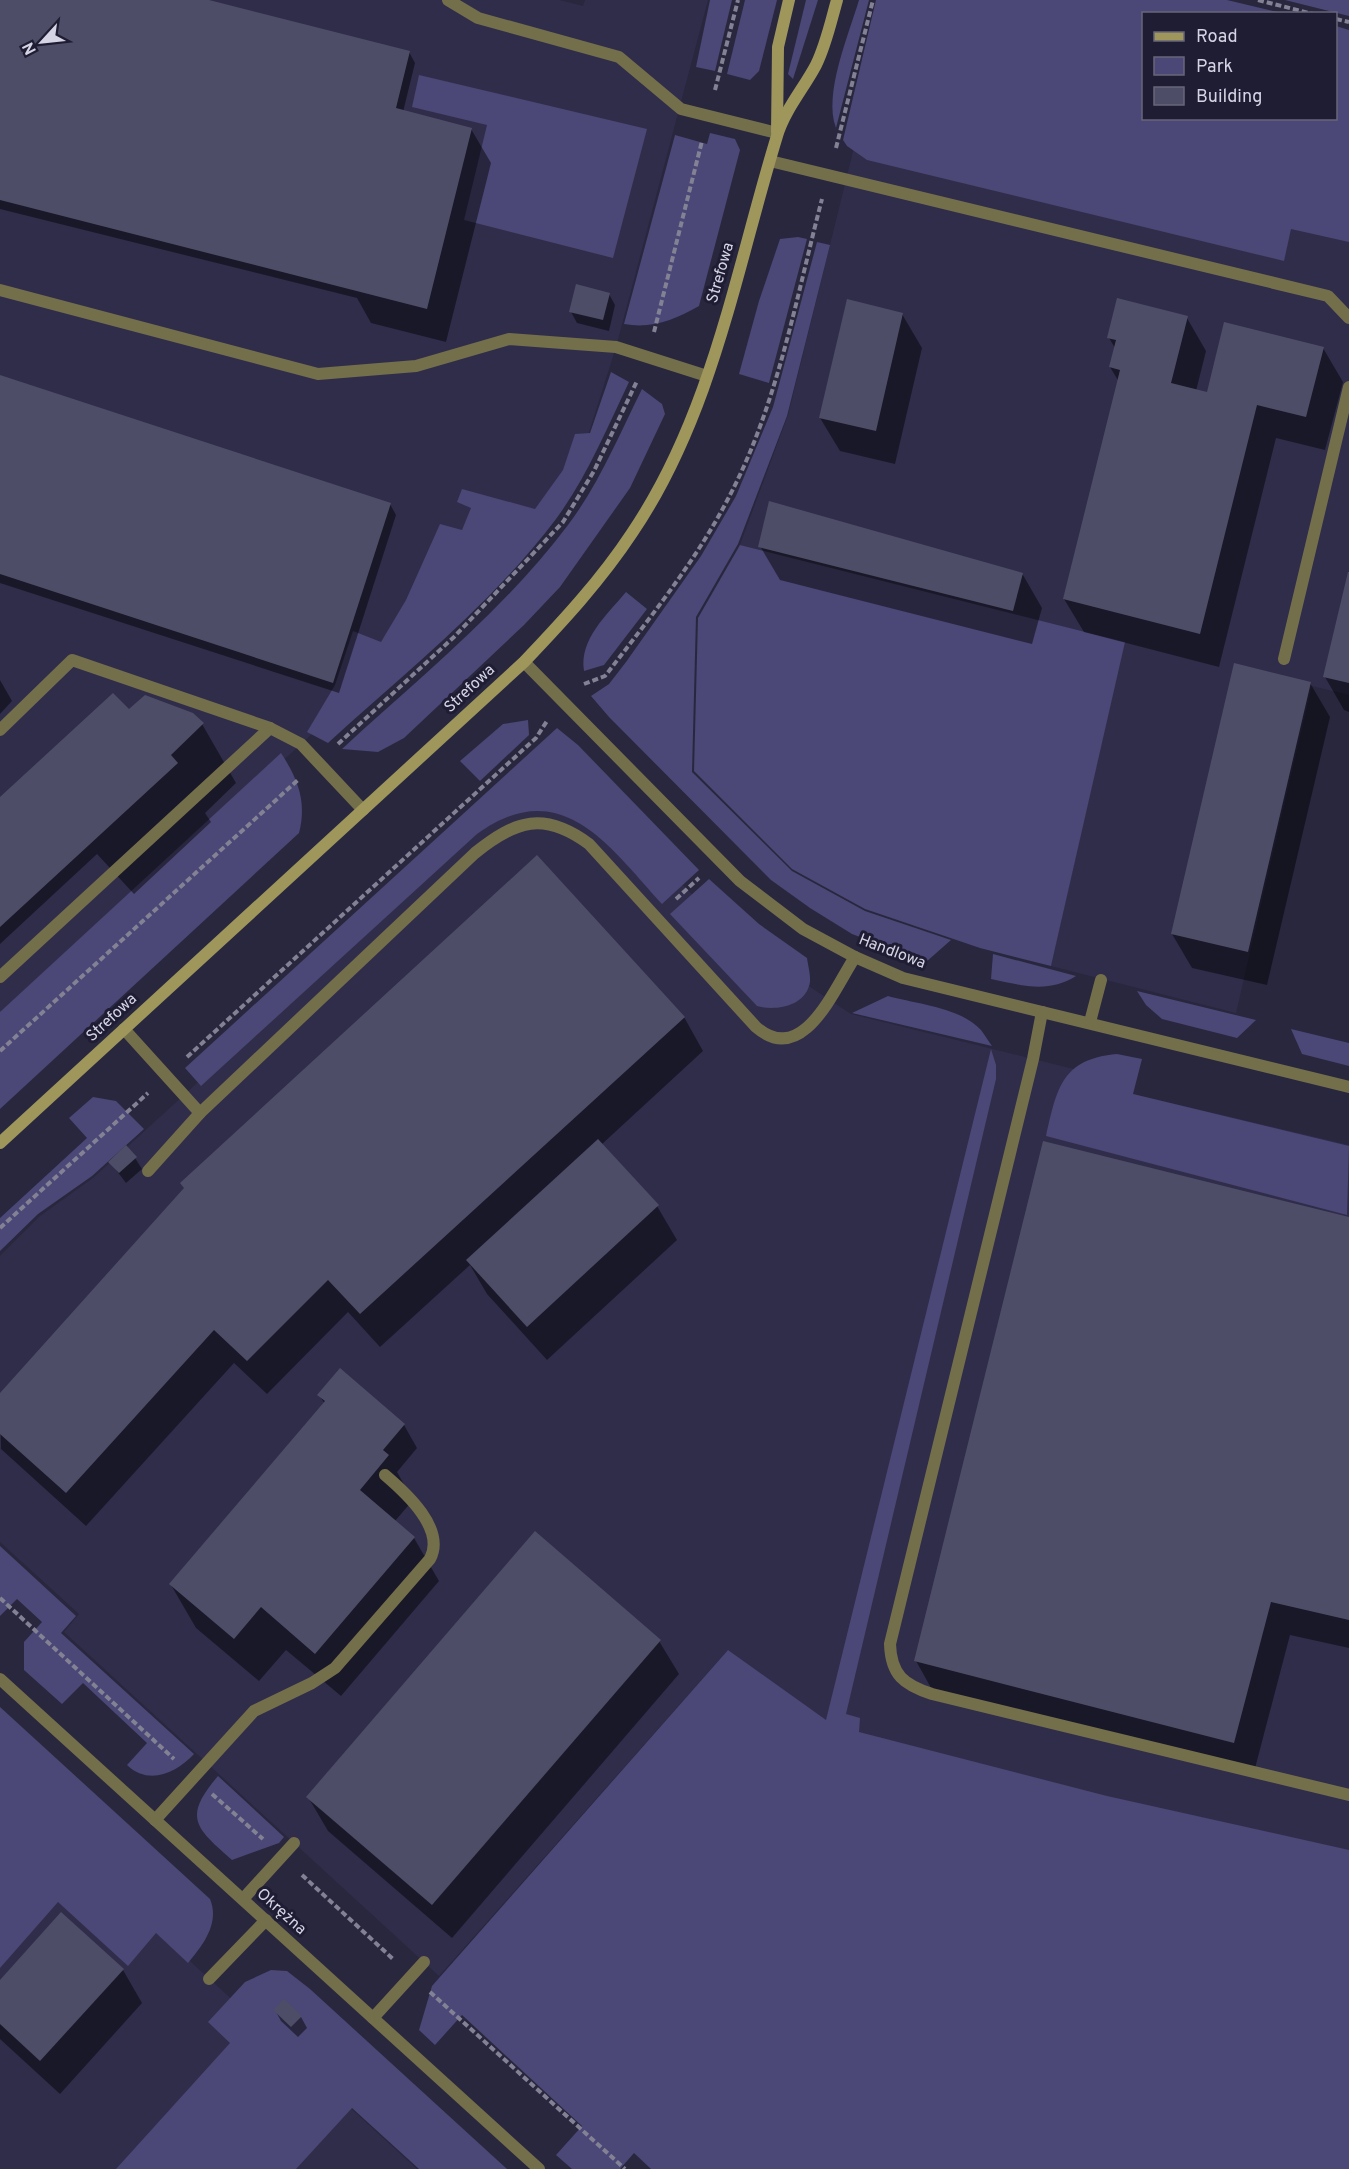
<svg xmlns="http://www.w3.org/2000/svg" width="1349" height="2169" font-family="Overpass,sans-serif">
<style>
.built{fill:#302d4b}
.green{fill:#4b4776}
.shadow{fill:#0007}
.building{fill:#4e4d67}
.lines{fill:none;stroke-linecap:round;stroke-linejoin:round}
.path{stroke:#838295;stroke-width:4;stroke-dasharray:6 3;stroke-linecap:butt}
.lane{stroke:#746f4b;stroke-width:12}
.street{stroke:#746f4b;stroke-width:12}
.secondary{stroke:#9e965b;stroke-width:12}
.labels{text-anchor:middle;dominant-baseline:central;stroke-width:6;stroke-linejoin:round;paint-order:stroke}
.street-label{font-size:16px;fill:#d5d4e4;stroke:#1f1d33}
</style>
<rect width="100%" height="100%" fill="#28273e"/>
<g class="built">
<polygon points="0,0 559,0 583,6 585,0 708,0 616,347 576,473 552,514 0,1020"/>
<polygon points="884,26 1144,118 1336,118 1349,80 1349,695 1312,686 1236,1013 1051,966 1124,642 740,545 788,415"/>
<polygon points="599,800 733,936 851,1014 1130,1083 1129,1093 1349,1145 1349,1861 861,1750 728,1650 439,1976 64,1632 79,1614 0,1542 0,1256 40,1216 93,1178 183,1096 495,809"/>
<polygon points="0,1740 157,1931 417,2169 0,2169"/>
</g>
<g class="green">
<polygon points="710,0 732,0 715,71 696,67"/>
<polygon points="745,0 777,0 759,71 750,80 727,74"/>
<polygon points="806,0 818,0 793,79 788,74"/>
<path d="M 859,0 L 869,0 L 836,128 C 823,94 849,34 859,0 Z"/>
<polygon points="876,0 1227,0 1282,13 1144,14 1144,118 1336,118 1336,26 1349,30 1349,242 1291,229 1284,261 867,160 847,146 843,140"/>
<polygon points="1285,0 1349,0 1349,16"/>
<polygon points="419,75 647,129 613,258 464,220 487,125 412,107"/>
<path d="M 710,133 L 735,139 L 740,150 L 699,306 C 675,320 651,329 624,324 L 675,135 L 707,144 Z"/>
<polygon points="798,237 807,239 769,383 739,374 759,301 780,239"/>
<polygon points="817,242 830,245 787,416 738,544 696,617 692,772 792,871 865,911 951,940 926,962 852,934 810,908 771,880 609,717 591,696 609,684 626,662 701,556 736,496 773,407"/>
<path d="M 611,372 L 629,382 C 607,428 587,477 556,519 C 492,604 406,672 328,743 L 307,732 L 335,685 L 353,631 L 381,642 L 406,600 L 440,524 L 462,530 L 471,508 L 457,502 L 462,489 L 535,509 L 563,470 L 575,434 L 590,433 Z"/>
<path d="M 642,389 L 662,404 L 665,414 L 630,488 L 560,587 L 524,625 L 404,738 L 378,752 L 342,749 C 419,678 505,609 568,525 C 599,484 619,435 642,389 Z"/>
<polygon points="740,545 1125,642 1051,966 980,948 865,909 792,869 694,771 698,618"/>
<path d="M 626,592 L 647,609 L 604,665 L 584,671 C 579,639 607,615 626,592 Z"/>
<polygon points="528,720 529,735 480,781 460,761 503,724"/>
<path d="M 557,728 L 578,745 L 699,870 L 662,904 C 609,846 561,773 477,834 L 201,1086 L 185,1068 Z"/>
<path d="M 281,753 C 298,779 307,802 299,833 L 0,1109 L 0,1012 Z"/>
<path d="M 709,879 L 759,924 L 807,958 C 808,966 812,979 809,986 C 803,1007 774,1011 757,1006 L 670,914 Z"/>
<path d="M 993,954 L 1076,976 C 1048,994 1021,985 991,979 Z"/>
<polygon points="1137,991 1256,1020 1237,1038 1162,1019 1146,1005"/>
<path d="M 888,996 C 916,1004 960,1007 981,1030 C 985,1035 988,1041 992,1046 L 852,1013 Z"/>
<polygon points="1291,1029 1349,1043 1349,1066 1302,1054"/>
<polygon points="991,1049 996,1065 996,1079 846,1714 860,1718 859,1732 1107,1796 1349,1850 1349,2169 651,2169 634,2153 620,2169 572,2169 556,2155 582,2126 462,2015 435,2045 419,2030 432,1986 728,1650 826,1720"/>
<path d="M 1117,1054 L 1142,1059 L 1133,1094 L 1349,1146 L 1347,1215 L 1046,1136 C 1057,1089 1061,1059 1117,1054 Z"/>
<polygon points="93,1097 116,1101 144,1129 92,1176 38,1214 0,1251 0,1218 87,1138 69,1118"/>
<path d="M 0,1546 L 76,1616 L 61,1633 L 194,1754 C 176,1773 149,1786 127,1765 L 147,1743 L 83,1683 L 62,1704 L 24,1670 L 24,1642 L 42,1622 L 17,1599 L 0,1616 Z"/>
<path d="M 0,1707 L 210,1899 C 220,1923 203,1945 188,1963 L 156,1933 L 128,1966 L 58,1902 L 0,1968 Z"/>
<path d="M 218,1776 L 284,1837 L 279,1843 L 232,1860 C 196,1828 182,1818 218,1776 Z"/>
<polygon points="271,1970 287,1971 310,1989 507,2169 419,2169 352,2108 296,2169 116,2169 230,2043 208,2022 245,1982"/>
</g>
<g class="shadow">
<polygon points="0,0 203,0 409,52 415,63 403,112 471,129 491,163 446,342 371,323 357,298 0,209"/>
<polygon points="609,294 615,305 609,331 577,323 571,312"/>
<polygon points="902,314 922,348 895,464 840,451 820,418"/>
<polygon points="1187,318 1206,351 1196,391 1208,394 1323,348 1343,382 1325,450 1276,438 1219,667 1084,632 1064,599 1119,382 1110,367 1115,348 1109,338"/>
<polygon points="0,377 390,504 396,515 339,693 0,583"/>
<polygon points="760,546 1023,575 1042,608 1032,644 780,580"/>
<polygon points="1349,575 1349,712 1344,710 1325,677"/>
<polygon points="0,680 12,701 0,714"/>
<polygon points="1310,683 1330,717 1267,985 1192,968 1172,934"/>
<polygon points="128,712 202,724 236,783 205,813 211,822 134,894 97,854 0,944 0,799"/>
<polygon points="684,1017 703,1051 601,1145 657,1206 677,1240 547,1360 487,1294 470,1265 380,1347 348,1312 267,1394 234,1363 86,1526 1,1449 0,1395"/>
<polygon points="135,1158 142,1169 126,1183 110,1162"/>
<polygon points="1349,1219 1349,1648 1290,1635 1253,1776 935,1695 916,1661"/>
<polygon points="319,1395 404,1425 417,1448 397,1472 413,1500 395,1521 414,1538 439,1581 341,1696 286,1650 259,1681 196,1628 171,1585 325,1404"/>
<polygon points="659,1641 679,1674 452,1938 328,1831 308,1797"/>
<polygon points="123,1970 142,2003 60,2094 0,2039 0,1982"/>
<polygon points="275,2010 301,2017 307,2028 298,2037 281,2021"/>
</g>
<g class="building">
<polygon points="0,0 209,0 410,51 396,108 472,128 427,309 0,200"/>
<polygon points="576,284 610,293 603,320 569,312"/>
<polygon points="1117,298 1188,316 1171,383 1207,392 1224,322 1324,347 1306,417 1257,405 1200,634 1063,599 1120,370 1109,367 1116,340 1107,338"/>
<polygon points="847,299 903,313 876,431 819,418"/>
<polygon points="0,375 391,503 333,683 0,574"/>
<polygon points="769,501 1023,573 1013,611 758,547"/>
<polygon points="1348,572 1349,572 1349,683 1323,677"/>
<polygon points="1234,663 1311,682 1248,952 1171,934"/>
<polygon points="113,693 129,709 145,695 193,713 204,723 171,755 178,763 0,927 0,797"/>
<polygon points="537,855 685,1017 360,1314 328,1280 247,1361 214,1330 66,1493 0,1434 0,1393 184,1188 180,1183"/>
<polygon points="598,1139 659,1205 527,1327 466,1260"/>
<polygon points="1043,1141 1349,1217 1349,1620 1271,1602 1234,1743 914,1661"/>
<polygon points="126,1145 137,1157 119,1173 108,1162"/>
<polygon points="340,1368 405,1424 383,1450 389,1455 360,1490 415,1537 315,1654 261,1607 234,1639 169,1584 325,1401 317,1395"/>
<polygon points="535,1531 661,1640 432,1905 306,1797"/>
<polygon points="61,1912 124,1969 40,2061 0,2024 0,1980"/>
<polygon points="284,1999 302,2016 291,2027 273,2010"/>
</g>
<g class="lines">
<g class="path">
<polyline points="1258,0 1313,14"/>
<polyline points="1336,19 1349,22"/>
<polyline points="715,90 738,0"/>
<polyline points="836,148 873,0"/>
<polyline points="654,332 702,141"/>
<path d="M 584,684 L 605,676 L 609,671 C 652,615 698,558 730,495 C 778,403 796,298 822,199"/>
<polyline points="338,744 454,637 563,522 594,471 637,381"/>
<polyline points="676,899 699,878"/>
<polyline points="0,1051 299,779"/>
<polyline points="187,1057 536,738 547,721"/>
<polyline points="0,1228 148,1093"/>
<polyline points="0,1598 174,1759"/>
<polyline points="212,1794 263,1839"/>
<polyline points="302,1875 393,1959"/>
<polyline points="430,1992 625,2169"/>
</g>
<g class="lane">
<polyline points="448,0 478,18 619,57 681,109 777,133"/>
<polyline points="770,161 1328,296 1349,318"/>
<polyline points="0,290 318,374 416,366 509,339 616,347 707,376"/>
<polyline points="1284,659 1349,387"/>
<polyline points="0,730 72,660 270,728 301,744 363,810"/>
<polyline points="0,977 270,728"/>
<path d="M 1042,1012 L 1033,1059 L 890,1644 C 891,1675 904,1685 932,1694 L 1349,1795"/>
<polyline points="1090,1022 1101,980"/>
<path d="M 124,1029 L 200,1113 L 475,853 C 516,820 544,811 589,844 L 756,1027 C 803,1067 833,991 855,957"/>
<polyline points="148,1171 200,1113"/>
<path d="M 155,1820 L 254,1711 L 312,1683 L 335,1668 L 430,1559 C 446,1529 406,1493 385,1475"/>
<polyline points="243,1899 294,1843"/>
<polyline points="209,1979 266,1920"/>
<polyline points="373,2018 424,1962"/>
</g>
<g class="street">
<polyline points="524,662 740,881 803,929 855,957 903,978 1349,1087"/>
<polyline points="0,1679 539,2169"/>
</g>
<g class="secondary">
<polyline points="777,132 778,47 789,0"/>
<path d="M 0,1143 L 524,662 C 563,621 601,580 632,533 C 712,415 736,270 777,136 C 784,111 804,88 816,65 C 826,45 831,21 837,0"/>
</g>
</g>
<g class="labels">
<g class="street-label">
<text transform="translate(721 273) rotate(-74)">Strefowa</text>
<text transform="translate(470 689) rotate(-43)">Strefowa</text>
<text transform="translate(892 952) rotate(21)">Handlowa</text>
<text transform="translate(112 1018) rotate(-43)">Strefowa</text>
<text transform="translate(281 1912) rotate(42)">Okrężna</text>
</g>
</g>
<rect x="1142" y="12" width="195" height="108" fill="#1f1d33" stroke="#68667a" stroke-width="1.5"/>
<rect x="1154" y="32" width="30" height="9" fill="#9e965b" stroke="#68667a" stroke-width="1.5"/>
<text x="1196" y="42" font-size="18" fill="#d5d4e4">Road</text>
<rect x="1154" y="57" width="30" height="18" fill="#4b4776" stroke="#68667a" stroke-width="1.5"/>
<text x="1196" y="72" font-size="18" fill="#d5d4e4">Park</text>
<rect x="1154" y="87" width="30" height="18" fill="#4e4d67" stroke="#68667a" stroke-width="1.5"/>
<text x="1196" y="102" font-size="18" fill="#d5d4e4">Building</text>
<g transform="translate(42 42) rotate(243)" stroke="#1f1d33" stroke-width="4.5" paint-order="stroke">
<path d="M0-4.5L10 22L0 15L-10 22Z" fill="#d5d4e4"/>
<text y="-9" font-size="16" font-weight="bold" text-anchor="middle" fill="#d5d4e4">N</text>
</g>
</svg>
